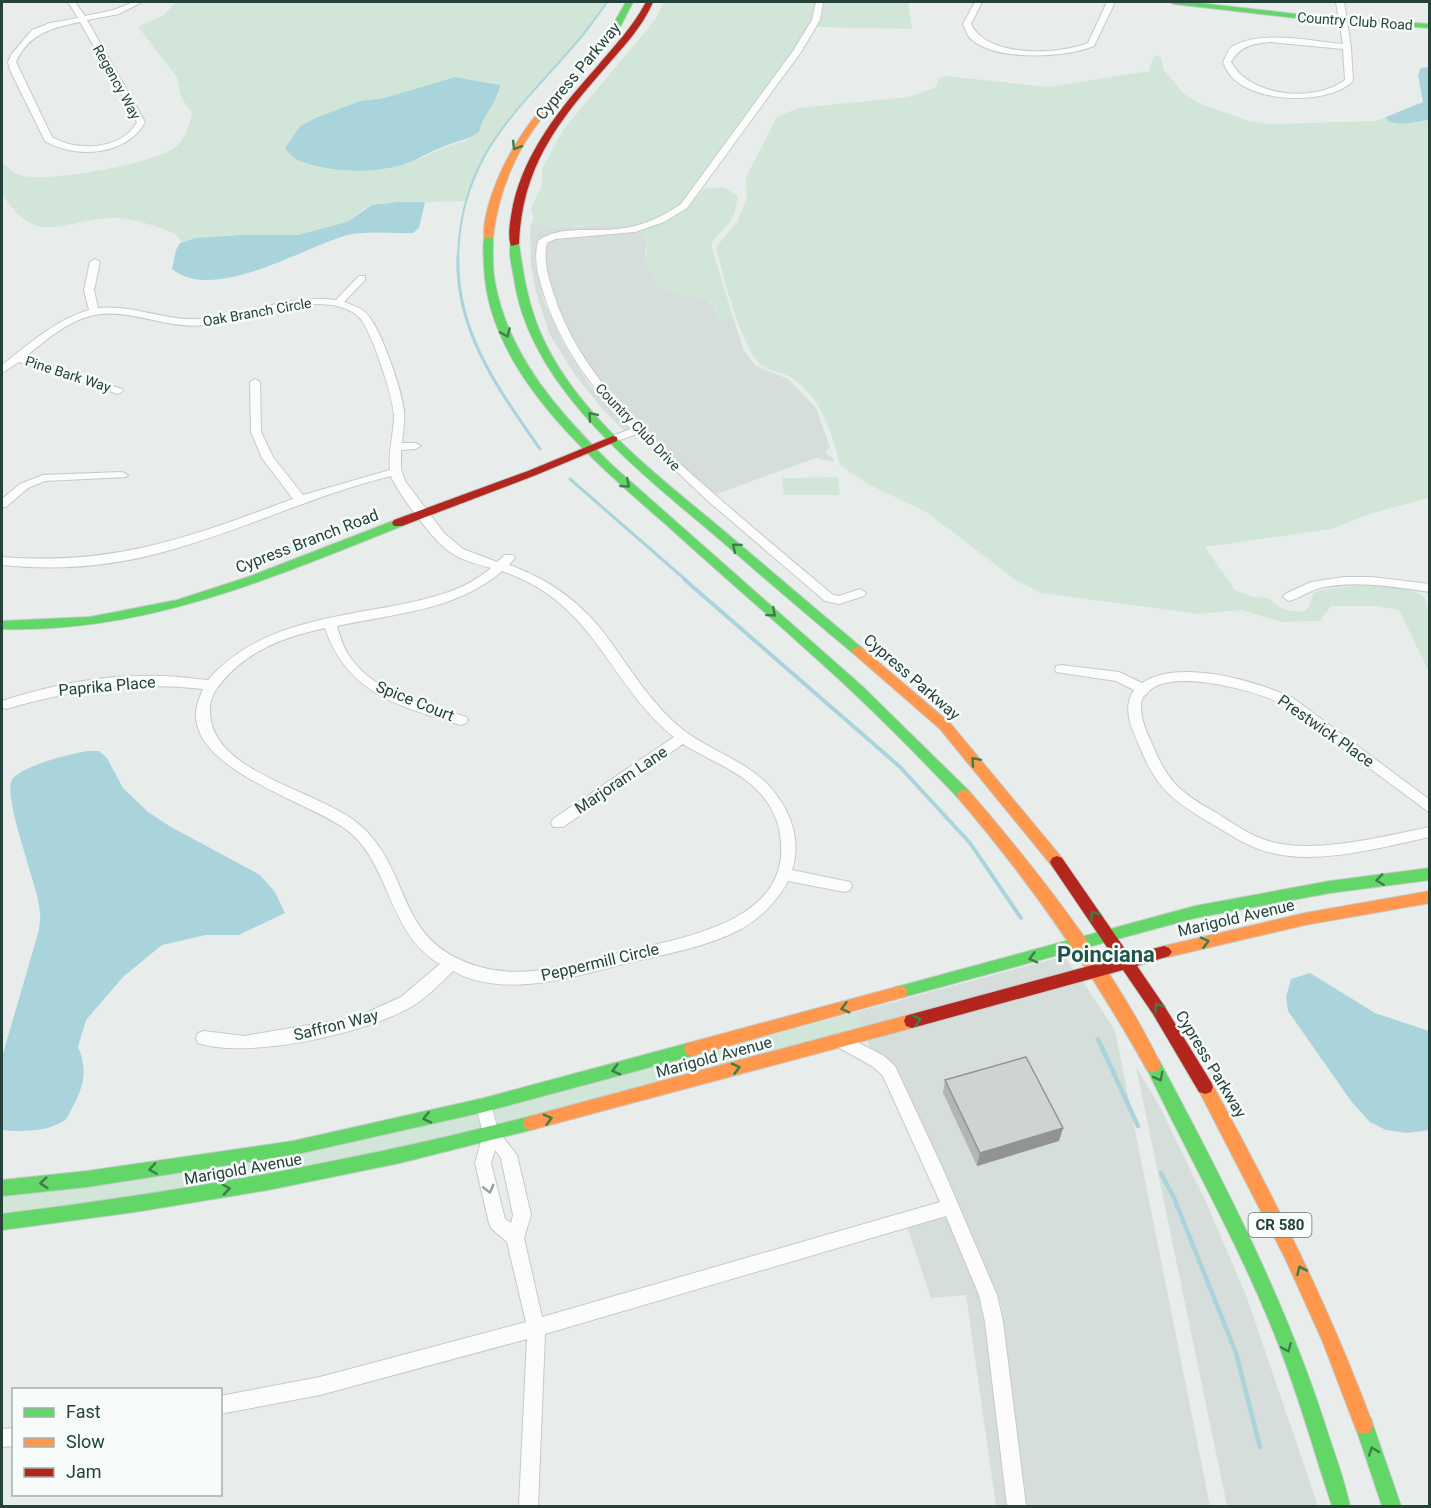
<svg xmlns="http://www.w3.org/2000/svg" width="1431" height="1508" font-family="Roboto,sans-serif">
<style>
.built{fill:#d6dedb}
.green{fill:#d1e6d8;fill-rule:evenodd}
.water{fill:#a9d4db}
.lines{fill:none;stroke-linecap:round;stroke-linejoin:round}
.stream-far3{stroke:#a9d4db;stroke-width:2}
.stream-far2{stroke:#a9d4db;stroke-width:3}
.stream-far1{stroke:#a9d4db;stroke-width:4}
.stream{stroke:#a9d4db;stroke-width:4.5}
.street-casing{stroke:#c5cac8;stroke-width:2}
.fast-casing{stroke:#c3cbc8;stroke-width:2}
.slow-casing{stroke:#c3cbc8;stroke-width:2}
.jam-casing{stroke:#c3cbc8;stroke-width:2}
.street{fill:#fcfcfc;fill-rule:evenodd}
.fast{fill:#63d668;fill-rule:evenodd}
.slow{fill:#ff974d;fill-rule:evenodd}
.jam{fill:#b3261e;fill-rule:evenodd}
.wall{fill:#b2b6b5}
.shaded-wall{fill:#919493}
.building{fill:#cfd4d2;stroke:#919493;stroke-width:1.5}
.oneway{stroke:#3d7d4c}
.oneway2{stroke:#909f9b}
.labels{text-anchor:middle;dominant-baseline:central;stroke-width:5;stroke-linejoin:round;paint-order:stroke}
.far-street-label{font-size:14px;fill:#24423a;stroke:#f7fbf9}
.shield{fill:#f7fbf9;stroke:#637a73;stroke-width:1.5}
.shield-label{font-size:15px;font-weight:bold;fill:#24423a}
.street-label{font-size:16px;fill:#24423a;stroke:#f7fbf9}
.district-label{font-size:22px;font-weight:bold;fill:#1f5548;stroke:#f7fbf9}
</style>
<rect width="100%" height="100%" fill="#e8edeb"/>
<g class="built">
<polygon points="534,218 534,221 575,227 602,224 626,228 552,234 538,241 535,262 544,302 564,345 589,384 631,429 625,431 603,410 573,372 549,333 536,292 531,264 530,227"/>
<polygon points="637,231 647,240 645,256 693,296 708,300 714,306 719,319 733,317 744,351 756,366 788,379 816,408 830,447 825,453 833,458 834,462 816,458 714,495 646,431 600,381 574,343 554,302 545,261 546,250 548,242 555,239 574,235 616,234"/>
<polygon points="1064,956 1075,971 862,1028 856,1012"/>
<polygon points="1083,982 1115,1030 1210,1506 1027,1506 1001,1304 943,1167 897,1069 884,1057 871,1049 867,1040"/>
<polygon points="1136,1067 1159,1105 1206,1202 1246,1295 1318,1506 1227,1506"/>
<polygon points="945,1216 983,1305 1007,1506 996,1506 966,1295 931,1298 907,1227"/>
</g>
<g class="green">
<path d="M 176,2 L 605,2 C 589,38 556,65 529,94 C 497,130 483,156 467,201 L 385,203 L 365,208 L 347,222 L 333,227 L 298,235 L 228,235 L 195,238 L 182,242 C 174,231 164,229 151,225 C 139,221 126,218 114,218 C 64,218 39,251 2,194 L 2,162 C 6,166 13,173 20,175 C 44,184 152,163 173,149 C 185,140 189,127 192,113 L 181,97 L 177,77 L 138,27 L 164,15 ZM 454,77 L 492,83 L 499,95 L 466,141 C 447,145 435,153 418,159 C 383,172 338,175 303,163 C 296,160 290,153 285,148 L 300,126 L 318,117 L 360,101 L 384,98 Z"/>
<polygon points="663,2 815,2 812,19 792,53 680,205 668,214 646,224 626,228 602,224 551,228 534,221 531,208 542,185 542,169 563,130 641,37 657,17"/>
<polygon points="823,2 908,2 912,29 816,27"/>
<path d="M 1154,55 L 1161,57 L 1164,70 L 1184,94 L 1203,105 L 1249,121 L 1270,124 L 1375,121 L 1419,106 L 1423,102 L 1419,70 L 1421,68 L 1429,67 L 1429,498 L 1369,514 L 1332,529 L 1205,547 L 1235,590 L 1253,597 L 1268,598 C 1280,609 1289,613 1305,611 L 1310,605 L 1313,593 C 1333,585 1411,580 1425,599 C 1431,611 1429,656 1429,672 L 1399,610 L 1374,606 L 1331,606 L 1320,621 L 1281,622 L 1242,610 L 1199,614 L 1041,593 L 1017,581 L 926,512 L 868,484 L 840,465 C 831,431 823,400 792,378 C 783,372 767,372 759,363 C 741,345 722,274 716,247 L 737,222 L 747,199 L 746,177 L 777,117 L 798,108 L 909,97 L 936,87 L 939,78 L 947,76 L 1049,87 L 1149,71 Z"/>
<path d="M 723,187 L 738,196 C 734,225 727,223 711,244 L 733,317 L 719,320 C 717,312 715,303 707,300 C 697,295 685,297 674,293 C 648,286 645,263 647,240 L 637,231 C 666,225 685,212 703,189 Z"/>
<polygon points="838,477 840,495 784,495 782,478"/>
<polygon points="856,1012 862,1028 498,1125 494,1110"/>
<polygon points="477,1113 481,1129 294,1171 85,1205 2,1215 2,1195 77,1187"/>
</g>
<g class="water">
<path d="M 1429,67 L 1429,120 C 1415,121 1401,127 1388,121 L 1386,117 L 1423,102 L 1418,75 L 1421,68 Z"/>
<path d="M 455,77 L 500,85 C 498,103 483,114 479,132 C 467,140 458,141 445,146 C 428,152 413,163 394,167 C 366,173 329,172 302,162 C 295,160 289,153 285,148 L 300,126 L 318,117 L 360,101 L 384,98 Z"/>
<path d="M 399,202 L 425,202 L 419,228 L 413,233 C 392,234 364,230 344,236 C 301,249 213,303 172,269 L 176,250 L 180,243 L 195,238 L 240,235 L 298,235 L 347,222 L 372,205 Z"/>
<path d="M 87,751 L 99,751 L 107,758 L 123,788 L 148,812 L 171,827 L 260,875 L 275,892 L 285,913 L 239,935 L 206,935 L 162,945 L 123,977 L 86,1020 L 78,1047 C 88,1069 84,1087 72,1108 C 70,1112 68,1117 65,1120 C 48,1132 21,1132 2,1130 L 2,1057 L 39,930 C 39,924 41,918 40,912 C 39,887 0,794 13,778 C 28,764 67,755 87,751 Z"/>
<polygon points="1310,973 1375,1013 1429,1031 1429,1130 1407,1133 1386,1130 1370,1122 1351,1101 1288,1011 1286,997 1291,979"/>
</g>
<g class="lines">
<path class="stream-far3" d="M 458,257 C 461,133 545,95 607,2"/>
<g class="stream-far2">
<path d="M 458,256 C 455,331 499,390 540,449"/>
<polyline points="570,479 687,581"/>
</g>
<polyline class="stream-far1" points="685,580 899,766 970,843 1021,918"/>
<g class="stream">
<polyline points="1098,1039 1138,1126"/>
<polyline points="1161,1173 1174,1198 1236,1353 1260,1447"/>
</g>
<g class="street-casing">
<g id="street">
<path d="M 68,2 L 75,2 L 85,16 L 114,10 L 133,2 L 142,2 L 119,14 L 87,20 L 145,122 C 127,156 75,159 45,141 L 10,70 L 8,62 L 11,55 L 32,30 L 50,23 L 78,18 ZM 80,22 L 137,122 C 122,150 77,152 52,137 L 16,62 C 29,33 52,28 80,22 Z"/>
<path d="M 816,2 L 823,2 L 820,20 L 801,52 L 687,208 L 664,222 L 635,232 L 555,239 L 547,243 C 543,259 548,276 553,292 C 578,373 643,431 705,486 C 747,523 790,559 833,595 L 839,596 L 860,589 L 866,593 L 864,596 L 839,604 L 825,601 L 708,501 L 637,434 L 617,441 L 609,441 L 609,437 L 631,429 C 592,388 559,345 543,291 C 537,274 534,258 538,241 C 558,225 592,232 616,229 C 640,227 661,218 681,204 L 793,51 L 812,20 Z"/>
<path d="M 975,2 L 982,2 L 971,24 C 987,58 1058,55 1088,43 L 1107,2 L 1115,2 L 1094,46 C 1065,58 992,62 969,37 C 967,34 965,28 963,24 Z"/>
<path d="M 1336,2 L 1344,2 L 1351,47 L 1353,81 C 1328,106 1252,103 1230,75 C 1227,71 1225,66 1223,62 C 1226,57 1228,49 1233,46 C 1262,30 1311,41 1343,44 ZM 1269,42 L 1343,49 L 1345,80 C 1314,103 1250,97 1231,62 C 1240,46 1252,44 1269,42 Z"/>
<path d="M 95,259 L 100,262 L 94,290 L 98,308 C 132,304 165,321 199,319 C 246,316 288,294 336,300 L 359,276 L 365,276 L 365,280 L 344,302 C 352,305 359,307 365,312 C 380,325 402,390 404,411 C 405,422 403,433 402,443 L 415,443 L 421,446 L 415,449 L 401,450 L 401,469 L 405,481 L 444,533 L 463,549 L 497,562 L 505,555 L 513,555 L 515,558 L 509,565 C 547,578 580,602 604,633 C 629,666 649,702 682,729 C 711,752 752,762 775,793 C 792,815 801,842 792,870 L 850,882 L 852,886 L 850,890 L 845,892 L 788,881 C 777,901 762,917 741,929 C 709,946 671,953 636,961 C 582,974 506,1001 453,971 C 440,984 426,998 411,1007 C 366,1033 248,1060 198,1043 L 196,1038 L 198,1033 L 204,1031 L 244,1036 L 357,1017 L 401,997 L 440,964 C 386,933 391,860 344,828 C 306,802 207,773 197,724 C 194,711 198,701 203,689 C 134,681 73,689 6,709 L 2,707 L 2,701 C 53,684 108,674 162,676 C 178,676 193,679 208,680 C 257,623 334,618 403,604 C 436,597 465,590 491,568 C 476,564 460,560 447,550 C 433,539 398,494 391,476 C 317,494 248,528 174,549 C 118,566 59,571 2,565 L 2,557 C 116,566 189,537 293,499 L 262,458 L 251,432 L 250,382 L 255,379 L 260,382 L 261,432 L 273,457 L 303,495 L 390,470 C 388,451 394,433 394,415 C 393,396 371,329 359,317 C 327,286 242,319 204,325 C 167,330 131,308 95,315 C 68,320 45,341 25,357 L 122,389 L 123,391 L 118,394 L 19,362 L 2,373 L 2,365 C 29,344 55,320 89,310 L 84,290 L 90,262 ZM 502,571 C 596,603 606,681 674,737 L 553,819 L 551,823 L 553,827 L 563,827 L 683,744 C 707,759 735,769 755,788 C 771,803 780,822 781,843 C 787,922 684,937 628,951 C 583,961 530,980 484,968 C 394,945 414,875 362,827 C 323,790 211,775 210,712 C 209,702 214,691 221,683 C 248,650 284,637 325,628 C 347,694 401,707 461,725 L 466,723 L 468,720 L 466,717 C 426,703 375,694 350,657 C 343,648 340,636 337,626 C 393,614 458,610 502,571 Z"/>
<polygon points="122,472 128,475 126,477 45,481 28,488 6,507 2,507 2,499 20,484 43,475"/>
<path d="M 1344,577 L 1372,577 L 1430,584 L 1430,592 C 1394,587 1355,580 1320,588 C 1309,591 1300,598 1289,601 L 1283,597 L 1285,594 L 1311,582 Z"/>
<path d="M 1061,665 L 1119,672 L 1142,683 C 1179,658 1256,681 1293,698 L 1430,800 L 1430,813 L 1283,704 C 1255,691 1184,671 1154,687 C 1150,689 1147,694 1143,697 C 1136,715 1149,736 1156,753 C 1170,785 1186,796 1215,812 C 1233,823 1251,837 1272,842 C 1315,854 1386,836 1430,827 L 1430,837 C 1383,847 1319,865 1272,853 C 1248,848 1228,833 1207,821 C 1172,800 1157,788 1141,750 C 1133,731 1121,709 1134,690 L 1116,681 L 1056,672 L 1055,669 L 1056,666 Z"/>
<path d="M 840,1033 L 884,1056 L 895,1066 L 943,1169 L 997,1295 L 1003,1322 L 1026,1506 L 1007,1506 L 985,1322 L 979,1295 L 946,1216 L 545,1334 L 538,1506 L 519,1506 L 527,1339 L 320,1395 L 220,1414 L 220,1396 L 320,1377 L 526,1322 L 507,1242 L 492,1229 L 489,1223 L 475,1163 L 483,1134 L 476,1105 L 478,1100 L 484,1098 L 490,1100 L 498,1131 L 517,1155 L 531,1215 L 524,1238 L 542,1317 L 940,1202 L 883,1076 L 872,1066 L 834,1045 L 832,1040 L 834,1035 ZM 495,1150 L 501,1158 L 513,1215 L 511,1223 L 505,1219 L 491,1163 Z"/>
<polygon points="14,1428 14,1446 2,1447 2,1429"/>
</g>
</g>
<g class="fast-casing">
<g id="fast">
<polygon points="626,2 633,2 619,29 604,48 598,48 597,46 611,28"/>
<polygon points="1170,2 1190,2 1304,15 1430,24 1430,28 1304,19 1174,4"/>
<path d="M 485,235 L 493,237 C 493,252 492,268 495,283 C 509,358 561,414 613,466 L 862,686 L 969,791 L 971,795 L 969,799 L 959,799 C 911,748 862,699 810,653 C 764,611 717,571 671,529 C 596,463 488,375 484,266 C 484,256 482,244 485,235 Z"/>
<path d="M 511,242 L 519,244 C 523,274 528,303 540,332 C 576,415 656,474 724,531 C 770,570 816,609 862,648 L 864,651 L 862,654 L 854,654 C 808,616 763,577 718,538 C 640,472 529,387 514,278 C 512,267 508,252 511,242 Z"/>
<path d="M 398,519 L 402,520 L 404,523 L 402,526 C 271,578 146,633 2,629 L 2,621 L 90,617 L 177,600 L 248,577 Z"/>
<polygon points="1430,868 1430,880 1330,893 1195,918 900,998 895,997 892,992 895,987 900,986 1195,906 1330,881"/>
<polygon points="692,1042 698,1044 700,1049 698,1054 692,1056 484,1112 293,1155 87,1187 2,1196 2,1180 87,1171 293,1141 484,1098"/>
<path d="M 1153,1058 L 1159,1060 C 1224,1182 1288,1305 1329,1437 C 1337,1460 1345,1483 1350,1506 L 1332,1506 C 1313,1448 1297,1390 1274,1333 C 1237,1241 1188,1155 1145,1065 L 1147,1060 Z"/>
<path d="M 531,1116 L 537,1118 L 539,1123 L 537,1128 L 531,1130 L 400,1163 L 268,1190 L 135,1212 L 2,1230 L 2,1214 C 181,1192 357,1161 531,1116 Z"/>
<polygon points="1364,1416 1371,1418 1373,1425 1401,1506 1382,1506 1355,1425 1357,1418"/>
</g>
</g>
<g class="slow-casing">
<g id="slow">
<path d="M 572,73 L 579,75 C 568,88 556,100 545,114 C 515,151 499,190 493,237 L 485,239 C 482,230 486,216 488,207 C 503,153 535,113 572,73 Z"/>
<polygon points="858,647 862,648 950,723 1062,858 1064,862 1062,866 1052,866 940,729 854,654 852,651 854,648"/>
<path d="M 964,790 L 969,791 C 1039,872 1115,969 1161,1065 L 1159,1070 L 1153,1072 L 1147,1070 C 1093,973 1031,883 959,799 L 957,795 L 959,791 Z"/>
<polygon points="1430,891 1430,903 1305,925 1164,958 1159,956 1156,952 1159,948 1164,946 1305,913"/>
<polygon points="900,986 905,987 908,992 905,997 900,998 692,1056 686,1054 684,1049 686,1044 692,1042"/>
<polygon points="912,1014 918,1016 920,1021 918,1026 912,1028 531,1130 525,1128 523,1123 525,1118 531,1116"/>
<path d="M 1205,1080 L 1211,1082 C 1272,1193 1329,1306 1373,1425 L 1371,1432 L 1364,1434 L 1357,1432 L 1322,1340 L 1285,1258 L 1197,1087 L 1199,1082 Z"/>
</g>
</g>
<g class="jam-casing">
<g id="jam">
<path d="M 646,2 L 653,2 C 642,28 622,48 604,69 C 556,124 522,168 519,244 L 511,246 C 507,234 511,217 513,205 C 525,152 560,108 596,68 C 614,46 633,27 646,2 Z"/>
<polygon points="613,436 617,437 617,441 536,475 402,526 394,526 392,523 394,520 528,471"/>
<polygon points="1057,856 1062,858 1129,955 1164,946 1169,948 1172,952 1169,956 1137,966 1163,1004 1211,1082 1213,1087 1211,1092 1205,1094 1199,1092 1153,1014 1123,970 912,1028 906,1026 904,1021 906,1016 912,1014 1115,959 1052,866 1050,862 1052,858"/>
</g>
</g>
<use href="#street" class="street"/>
<use href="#fast" class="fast"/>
<use href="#slow" class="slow"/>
<use href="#jam" class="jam"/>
</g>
<polygon class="wall" points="945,1080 1063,1128 1059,1141 977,1166 943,1093"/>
<polygon class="shaded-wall" points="1063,1128 1059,1141 977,1166 980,1153"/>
<polygon class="building" points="1026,1057 1063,1128 980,1153 945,1080"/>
<defs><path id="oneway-chevron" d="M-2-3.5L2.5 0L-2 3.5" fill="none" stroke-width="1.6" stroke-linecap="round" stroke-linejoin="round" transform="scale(1.5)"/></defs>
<g class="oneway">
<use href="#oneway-chevron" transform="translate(516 146) rotate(122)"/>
<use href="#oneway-chevron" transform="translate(506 333) rotate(67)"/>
<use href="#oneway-chevron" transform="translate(592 416) rotate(-131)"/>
<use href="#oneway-chevron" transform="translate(626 484) rotate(41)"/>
<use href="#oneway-chevron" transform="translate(736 547) rotate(-140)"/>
<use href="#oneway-chevron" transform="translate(772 613) rotate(41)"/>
<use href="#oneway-chevron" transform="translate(975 761) rotate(-131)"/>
<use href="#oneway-chevron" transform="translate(1380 880) rotate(172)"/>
<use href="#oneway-chevron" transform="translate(1094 915) rotate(-126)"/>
<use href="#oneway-chevron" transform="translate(1205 942) rotate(-14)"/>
<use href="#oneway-chevron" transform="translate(1033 958) rotate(165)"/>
<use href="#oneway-chevron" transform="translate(1158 1007) rotate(-123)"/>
<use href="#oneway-chevron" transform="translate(845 1008) rotate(165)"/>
<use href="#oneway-chevron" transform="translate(917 1020) rotate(-15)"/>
<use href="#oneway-chevron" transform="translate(736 1068) rotate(-15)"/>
<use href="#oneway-chevron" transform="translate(616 1070) rotate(165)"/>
<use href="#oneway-chevron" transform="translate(1159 1077) rotate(62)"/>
<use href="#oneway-chevron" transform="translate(427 1118) rotate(167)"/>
<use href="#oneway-chevron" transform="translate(548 1119) rotate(-15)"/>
<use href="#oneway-chevron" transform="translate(153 1169) rotate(171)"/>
<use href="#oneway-chevron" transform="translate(44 1183) rotate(174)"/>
<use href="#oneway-chevron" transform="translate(226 1189) rotate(-9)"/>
<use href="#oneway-chevron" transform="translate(1301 1270) rotate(-114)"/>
<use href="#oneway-chevron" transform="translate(1287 1348) rotate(67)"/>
<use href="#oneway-chevron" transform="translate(1373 1451) rotate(-110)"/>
</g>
<use class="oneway2" href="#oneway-chevron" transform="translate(489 1189) rotate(76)"/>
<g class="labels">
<g class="far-street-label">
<text transform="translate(1355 21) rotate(4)">Country Club Road</text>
<text transform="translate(117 82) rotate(61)">Regency Way</text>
<text transform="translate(257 312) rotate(-10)">Oak Branch Circle</text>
<text transform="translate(68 374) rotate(18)">Pine Bark Way</text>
<text transform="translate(638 427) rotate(46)">Country Club Drive</text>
</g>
<rect class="shield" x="1248.5" y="1213" width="63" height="24" rx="4.5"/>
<g class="shield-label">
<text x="1280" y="1225">CR 580</text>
</g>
<g class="street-label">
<text transform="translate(578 71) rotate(-50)">Cypress Parkway</text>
<text transform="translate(307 541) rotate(-21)">Cypress Branch Road</text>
<text transform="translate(912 677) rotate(41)">Cypress Parkway</text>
<text transform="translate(107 686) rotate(-5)">Paprika Place</text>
<text transform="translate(415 701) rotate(22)">Spice Court</text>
<text transform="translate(1326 731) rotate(35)">Prestwick Place</text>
<text transform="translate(621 780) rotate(-34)">Marjoram Lane</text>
<text transform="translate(1236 918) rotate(-13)">Marigold Avenue</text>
<text transform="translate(600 962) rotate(-13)">Peppermill Circle</text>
<text transform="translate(336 1025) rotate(-14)">Saffron Way</text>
<text transform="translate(714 1057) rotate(-15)">Marigold Avenue</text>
<text transform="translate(1211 1064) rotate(59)">Cypress Parkway</text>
<text transform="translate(243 1169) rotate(-10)">Marigold Avenue</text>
</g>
<g class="district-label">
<text x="1106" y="954">Poinciana</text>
</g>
</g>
<rect width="1431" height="1508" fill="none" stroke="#24423a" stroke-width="6"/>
<rect x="12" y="1388" width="210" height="108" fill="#f7fbf9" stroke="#a3b1ad" stroke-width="1.5"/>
<rect x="24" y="1408" width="30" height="9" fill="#63d668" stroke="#a3b1ad" stroke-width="1.5"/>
<text x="66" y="1418" font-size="18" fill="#24423a">Fast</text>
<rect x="24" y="1438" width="30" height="9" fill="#ff974d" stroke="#a3b1ad" stroke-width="1.5"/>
<text x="66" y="1448" font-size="18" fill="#24423a">Slow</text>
<rect x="24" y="1468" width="30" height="9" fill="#b3261e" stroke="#a3b1ad" stroke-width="1.5"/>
<text x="66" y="1478" font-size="18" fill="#24423a">Jam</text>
</svg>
